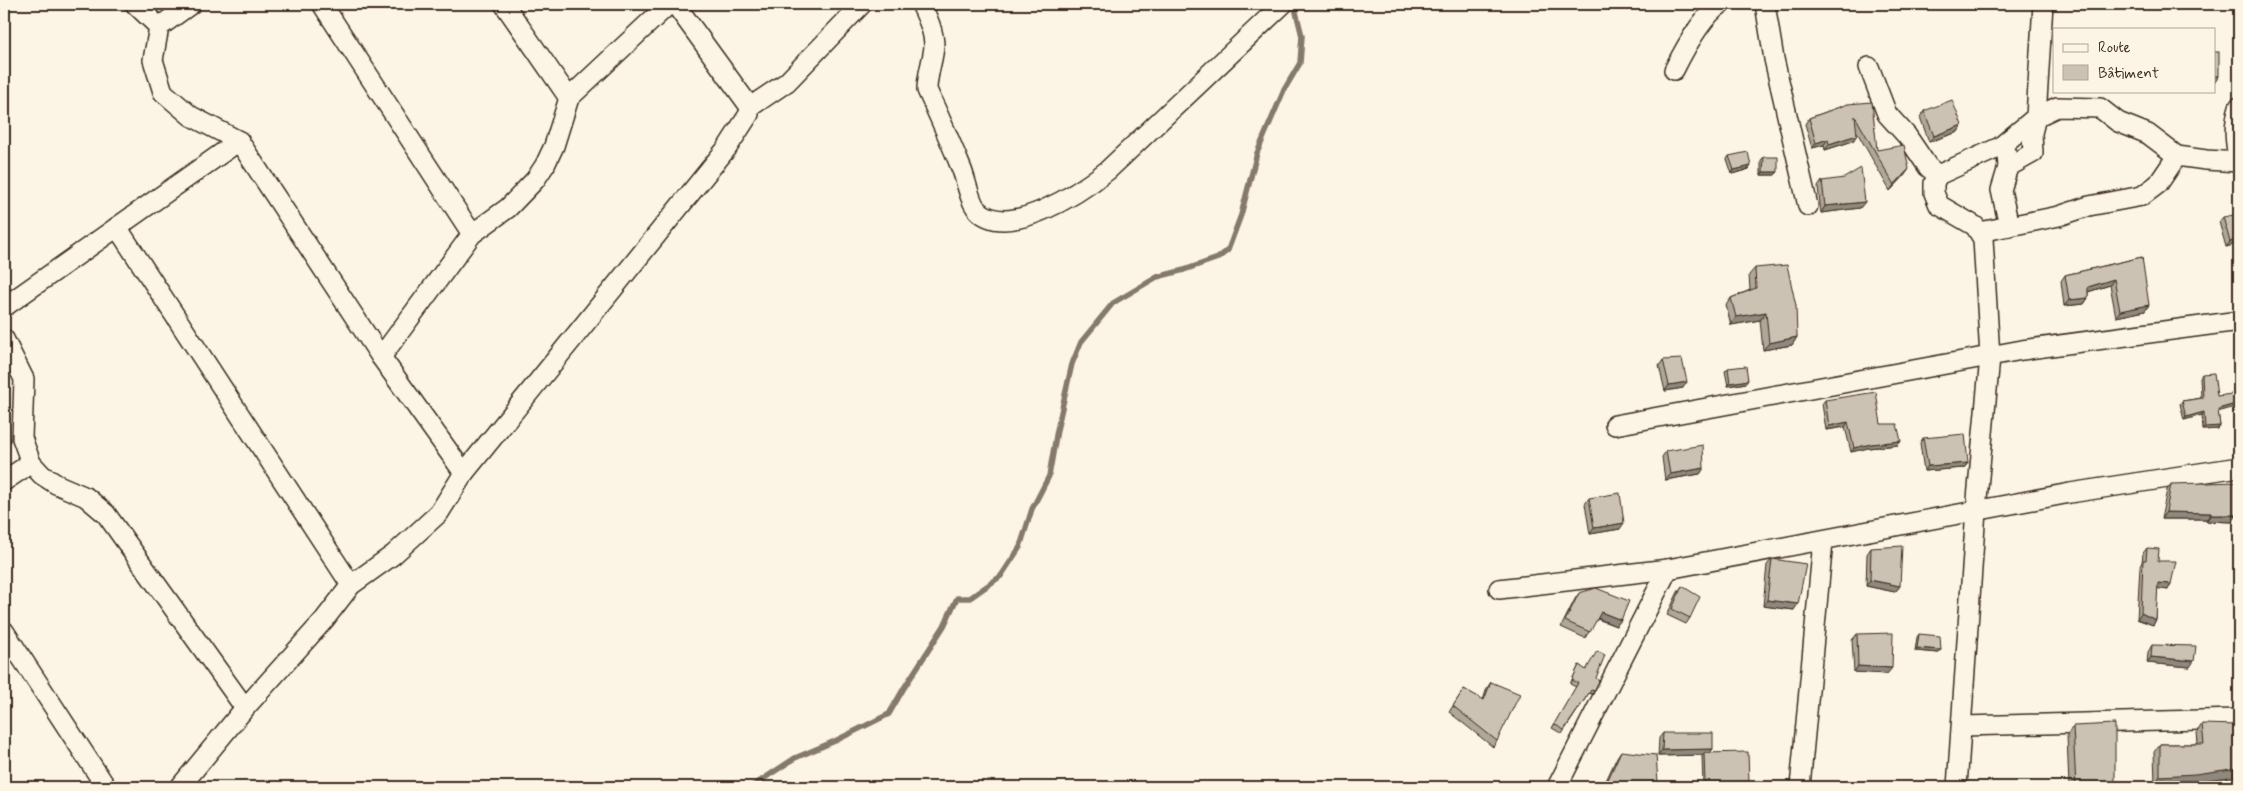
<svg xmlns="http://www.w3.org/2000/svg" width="2243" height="791" font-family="Mynerve,sans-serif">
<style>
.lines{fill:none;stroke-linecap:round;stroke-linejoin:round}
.stream{stroke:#85796b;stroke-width:5.5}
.minor-casing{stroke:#3b2a1e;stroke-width:22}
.minor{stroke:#fcf5e5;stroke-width:19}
.wall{fill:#afa79a;stroke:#3b2a1e}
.shaded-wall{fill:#8f887d;stroke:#3b2a1e}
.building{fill:#ccc2b3;stroke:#3b2a1e}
</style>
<rect width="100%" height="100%" fill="#fcf5e5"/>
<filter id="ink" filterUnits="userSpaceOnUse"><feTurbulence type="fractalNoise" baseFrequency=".02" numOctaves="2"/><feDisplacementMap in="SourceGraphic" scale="10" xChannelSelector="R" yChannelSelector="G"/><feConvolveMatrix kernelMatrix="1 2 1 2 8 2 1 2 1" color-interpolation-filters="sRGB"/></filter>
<g filter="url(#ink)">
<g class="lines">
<polyline class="stream" points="751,787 795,758 835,741 889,714 904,688 944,626 957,598 970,598 1001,576 1020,547 1032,509 1049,476 1057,430 1072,364 1081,342 1113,303 1157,277 1184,270 1218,258 1228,250 1241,215 1257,153 1284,90 1300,63 1302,36 1294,4"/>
<g class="minor-casing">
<g id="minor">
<polyline points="135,4 159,27"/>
<polyline points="191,4 159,27 153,60 163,92 191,116 239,141 381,357 464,473"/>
<polyline points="322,4 472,234"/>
<polyline points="504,4 569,98"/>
<polyline points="675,4 750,107"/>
<path d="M 921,4 C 927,17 934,31 934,46 C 933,61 927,74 927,90 C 939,116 951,143 962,170 C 966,180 970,202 977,209 C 1007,242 1082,191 1108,170 L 1283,4"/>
<polyline points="1765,4 1774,59 1808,206"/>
<polyline points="1869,67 1887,114 1907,136 1928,167 1938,175"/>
<path d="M 1674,70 C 1684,50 1702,16 1721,4"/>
<polyline points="2007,155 2008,167 2001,190 2009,226"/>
<path d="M 2239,162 C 2235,143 2233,126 2239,107"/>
<polyline points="2008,167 2033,153 2032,133 2036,117 2057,107 2100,108 2118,122 2148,134 2177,156 2206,160 2239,162"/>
<polyline points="117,227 351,585"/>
<polyline points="1980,232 2059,216 2089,206 2142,196 2158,184 2177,156"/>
<polyline points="4,307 239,141"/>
<polyline points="4,339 24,379 22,438 31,463 42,475 56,484 86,497 106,514 245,708"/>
<polyline points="381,357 472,234 508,208 535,180 545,165 554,146 569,98 669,4"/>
<polyline points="1615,425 2022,350 2239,321"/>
<polyline points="4,481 31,463"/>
<polyline points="1499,589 1668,569 2070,493 2239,467"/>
<polyline points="4,631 106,787"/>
<polyline points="1963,726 2239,719"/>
<polyline points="180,787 245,708 324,620 351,585 393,555 439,513 464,473 727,148 749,114 750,107 787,82 862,4"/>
<polyline points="1557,787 1668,569"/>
<polyline points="1800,787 1823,541"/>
<polyline points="1957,787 1976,510 1990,357 1983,239 1975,226 1939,205 1934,193 1934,183 1938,175 2000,147 2036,117 2043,4"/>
</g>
</g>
<use href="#minor" class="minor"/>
</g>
<g class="wall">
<polygon points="1848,104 1877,150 1905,175 1890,191 1857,132 1853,141 1825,150 1824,145 1812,148 1805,124 1809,118"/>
<polygon points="1924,111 1962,125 1958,132 1929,142 1920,117"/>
<polygon points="1729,156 1749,169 1732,174 1727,159"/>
<polygon points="1764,157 1778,172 1775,175 1761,175 1761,160"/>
<polygon points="1822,181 1860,208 1821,213 1818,187"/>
<polygon points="2223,217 2239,243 2226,247 2219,222"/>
<polygon points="2142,257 2145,311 2116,317 2110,285 2088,292 2088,298 2084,304 2064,306 2061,281 2065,275"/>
<polygon points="1755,268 1797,337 1792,345 1763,350 1760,320 1731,325 1726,305 1731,298 1750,290 1749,275"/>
<polygon points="1663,360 1683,388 1665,391 1659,366"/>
<polygon points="1728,368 1746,383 1728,386 1725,371"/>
<polygon points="2202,374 2217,396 2239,406 2218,411 2220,426 2218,429 2203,430 2202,415 2184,420 2180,404 2182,401 2201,398 2200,377"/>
<polygon points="1825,400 1881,424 1901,441 1898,445 1868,448 1851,452 1845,427 1826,430 1822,404"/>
<polygon points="1923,438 1968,463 1964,468 1924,471 1920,443"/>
<polygon points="1666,451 1704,468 1700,474 1665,480 1662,457"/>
<polygon points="2171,484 2237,515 2232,522 2206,521 2207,519 2161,519 2167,490"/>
<polygon points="1589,498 1620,529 1590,534 1585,504"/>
<polygon points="1871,548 1900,586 1895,592 1866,586 1867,554"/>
<polygon points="2147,548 2158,561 2168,590 2157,588 2156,620 2153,625 2137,619 2140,566 2142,562 2143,553"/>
<polygon points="1772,559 1794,610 1763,606 1767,565"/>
<polygon points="1682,586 1690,618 1686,624 1667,615 1678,592"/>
<polygon points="1579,593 1621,620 1616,626 1597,619 1585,638 1561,627 1575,599"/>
<polygon points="1857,634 1887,674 1854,672 1852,640"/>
<polygon points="1919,634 1939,653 1915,651 1917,637"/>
<polygon points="2152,645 2190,667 2147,663 2148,652"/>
<polygon points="1579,665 1596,678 1594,691 1592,694 1589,693 1562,734 1552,728 1576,687 1570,684"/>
<polygon points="1491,682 1497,741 1493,747 1449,712 1464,689 1483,700 1487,688"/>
<polygon points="2202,724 2239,776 2190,782 2155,784 2154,752 2160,744 2198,744 2197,732"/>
<polygon points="2073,726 2115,787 2069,787 2067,735"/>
<polygon points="1663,733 1711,752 1747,785 1703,786 1702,756 1703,755 1658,756 1659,738"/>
<polygon points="1621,751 1655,787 1603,787 1617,757"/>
</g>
<g class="shaded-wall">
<polygon points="2214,76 2219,76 2215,82 2214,82"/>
<polygon points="1962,125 1958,132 1929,142 1934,136"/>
<polygon points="1857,135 1853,141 1825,150 1829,144"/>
<polygon points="1828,139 1824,145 1812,148 1816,143"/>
<polygon points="1751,166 1749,169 1732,174 1734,170"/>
<polygon points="1909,169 1905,175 1890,191 1894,185"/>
<polygon points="1763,172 1778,172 1775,175 1761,175"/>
<polygon points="1865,202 1860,208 1821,213 1825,206"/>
<polygon points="2239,239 2239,243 2226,247 2230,242"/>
<polygon points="2114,279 2110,285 2084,293 2088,287"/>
<polygon points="2088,298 2084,304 2064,306 2069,300"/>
<polygon points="2149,305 2145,311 2116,317 2120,311"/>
<polygon points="1766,312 1760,320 1731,325 1736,317"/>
<polygon points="1797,337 1792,345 1763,350 1769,343"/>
<polygon points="1748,380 1746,383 1728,386 1730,383"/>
<polygon points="1687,382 1683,388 1665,391 1669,385"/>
<polygon points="2239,403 2239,406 2216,412 2218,409"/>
<polygon points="2204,412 2202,415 2184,420 2186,417"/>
<polygon points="1848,422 1845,427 1826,430 1829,426"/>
<polygon points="2220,426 2218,429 2203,430 2205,427"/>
<polygon points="1901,441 1898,445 1868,448 1851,452 1854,448 1871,444"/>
<polygon points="1968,463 1964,468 1924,471 1928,466"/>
<polygon points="1704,468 1700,474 1665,480 1670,474"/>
<polygon points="2166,512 2211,513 2207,519 2161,519"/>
<polygon points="2211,515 2237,515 2232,522 2206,521"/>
<polygon points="1624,523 1620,529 1590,534 1594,528"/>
<polygon points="1870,580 1900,586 1895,592 1866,586"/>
<polygon points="2158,583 2171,584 2168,590 2154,588"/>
<polygon points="1767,600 1798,604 1794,610 1763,606"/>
<polygon points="1601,612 1621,620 1616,626 1597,618"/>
<polygon points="2141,613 2156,620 2153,625 2137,619"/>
<polygon points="1917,648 1941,650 1939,653 1915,651"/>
<polygon points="2151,657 2194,661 2190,667 2147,663"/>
<polygon points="1858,666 1892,668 1887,674 1854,672"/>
<polygon points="1713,749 1709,755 1704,753 1703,755 1658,756 1662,750"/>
<polygon points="2239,768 2239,776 2190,782 2155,784 2160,776"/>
<polygon points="1749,782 1747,785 1703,786 1705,783"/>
<polygon points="1658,783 1655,787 1603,787 1606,784"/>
</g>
<g class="building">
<rect x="2214" y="52" width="5" height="24"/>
<polygon points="1952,100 1962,125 1934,136 1924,111"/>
<polygon points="1872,102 1877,150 1904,145 1909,169 1894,185 1855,116 1857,135 1829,144 1828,139 1816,143 1809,118 1848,104"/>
<polygon points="1748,152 1751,166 1734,170 1729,156"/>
<polygon points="1764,157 1778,157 1778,172 1763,172"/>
<polygon points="1861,168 1865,202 1825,206 1822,181 1844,178"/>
<polygon points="2239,214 2239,239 2230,242 2223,217"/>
<polygon points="2142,257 2149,305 2120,311 2114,279 2088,287 2088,298 2069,300 2065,275"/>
<polygon points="1787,265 1796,306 1797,337 1769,343 1766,312 1736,317 1731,298 1756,288 1755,268"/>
<polygon points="1682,359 1687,382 1669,385 1663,360"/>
<polygon points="1746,366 1748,380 1730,383 1728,368"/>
<polygon points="2214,373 2217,396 2239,393 2239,403 2218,409 2220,426 2205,427 2204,412 2186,417 2182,401 2203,398 2202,374"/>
<polygon points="1876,392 1881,424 1897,424 1901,441 1871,444 1854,448 1848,422 1829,426 1825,400"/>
<polygon points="1965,434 1968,463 1928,466 1923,438"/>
<polygon points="1703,445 1704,468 1670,474 1666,451"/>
<polygon points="2239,482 2237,515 2211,515 2211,513 2166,512 2171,484"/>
<polygon points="1620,493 1624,523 1594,528 1589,498"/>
<polygon points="1902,546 1900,586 1870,580 1871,548"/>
<polygon points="2147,548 2159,549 2158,561 2176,561 2171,584 2158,583 2156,620 2141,613 2143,560 2146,560"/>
<polygon points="1772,559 1806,564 1798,604 1767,600"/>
<polygon points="1682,586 1700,597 1690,618 1672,609"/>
<polygon points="1596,588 1629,601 1621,620 1601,612 1590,632 1565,621 1579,593"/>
<polygon points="1893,633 1892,668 1858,666 1857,634"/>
<polygon points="1919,634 1940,636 1941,650 1917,648"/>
<polygon points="2152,645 2196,646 2194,661 2151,657"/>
<polygon points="1597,651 1605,655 1596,678 1599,681 1594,691 1591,690 1564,730 1554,724 1578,683 1572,680 1579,665 1586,670"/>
<polygon points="1491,682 1520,694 1497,741 1453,706 1464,689 1484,700"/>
<polygon points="2115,724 2115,787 2076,787 2073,726"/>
<polygon points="2202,724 2239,725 2239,768 2195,774 2160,776 2160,744 2204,744"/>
<polygon points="1663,733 1713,733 1713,749 1662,750"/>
<polygon points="1621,751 1656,755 1658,783 1606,784"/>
<polygon points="1748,752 1749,782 1705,783 1704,753"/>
</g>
</g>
<rect width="2243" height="791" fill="none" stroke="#fcf5e5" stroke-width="20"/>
<rect x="10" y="10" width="2223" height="771" fill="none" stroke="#3b2a1e" stroke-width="2" filter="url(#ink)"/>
<rect x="2053" y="28" width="162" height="65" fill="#fcf5e5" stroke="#afa495"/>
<rect x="2063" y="44" width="25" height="8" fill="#fcf5e5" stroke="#afa495"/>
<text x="2098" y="52" font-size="15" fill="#3b2a1e">Route</text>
<rect x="2063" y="65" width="25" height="15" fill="#ccc2b3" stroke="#afa495"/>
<text x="2098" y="78" font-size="15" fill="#3b2a1e">Bâtiment</text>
</svg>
